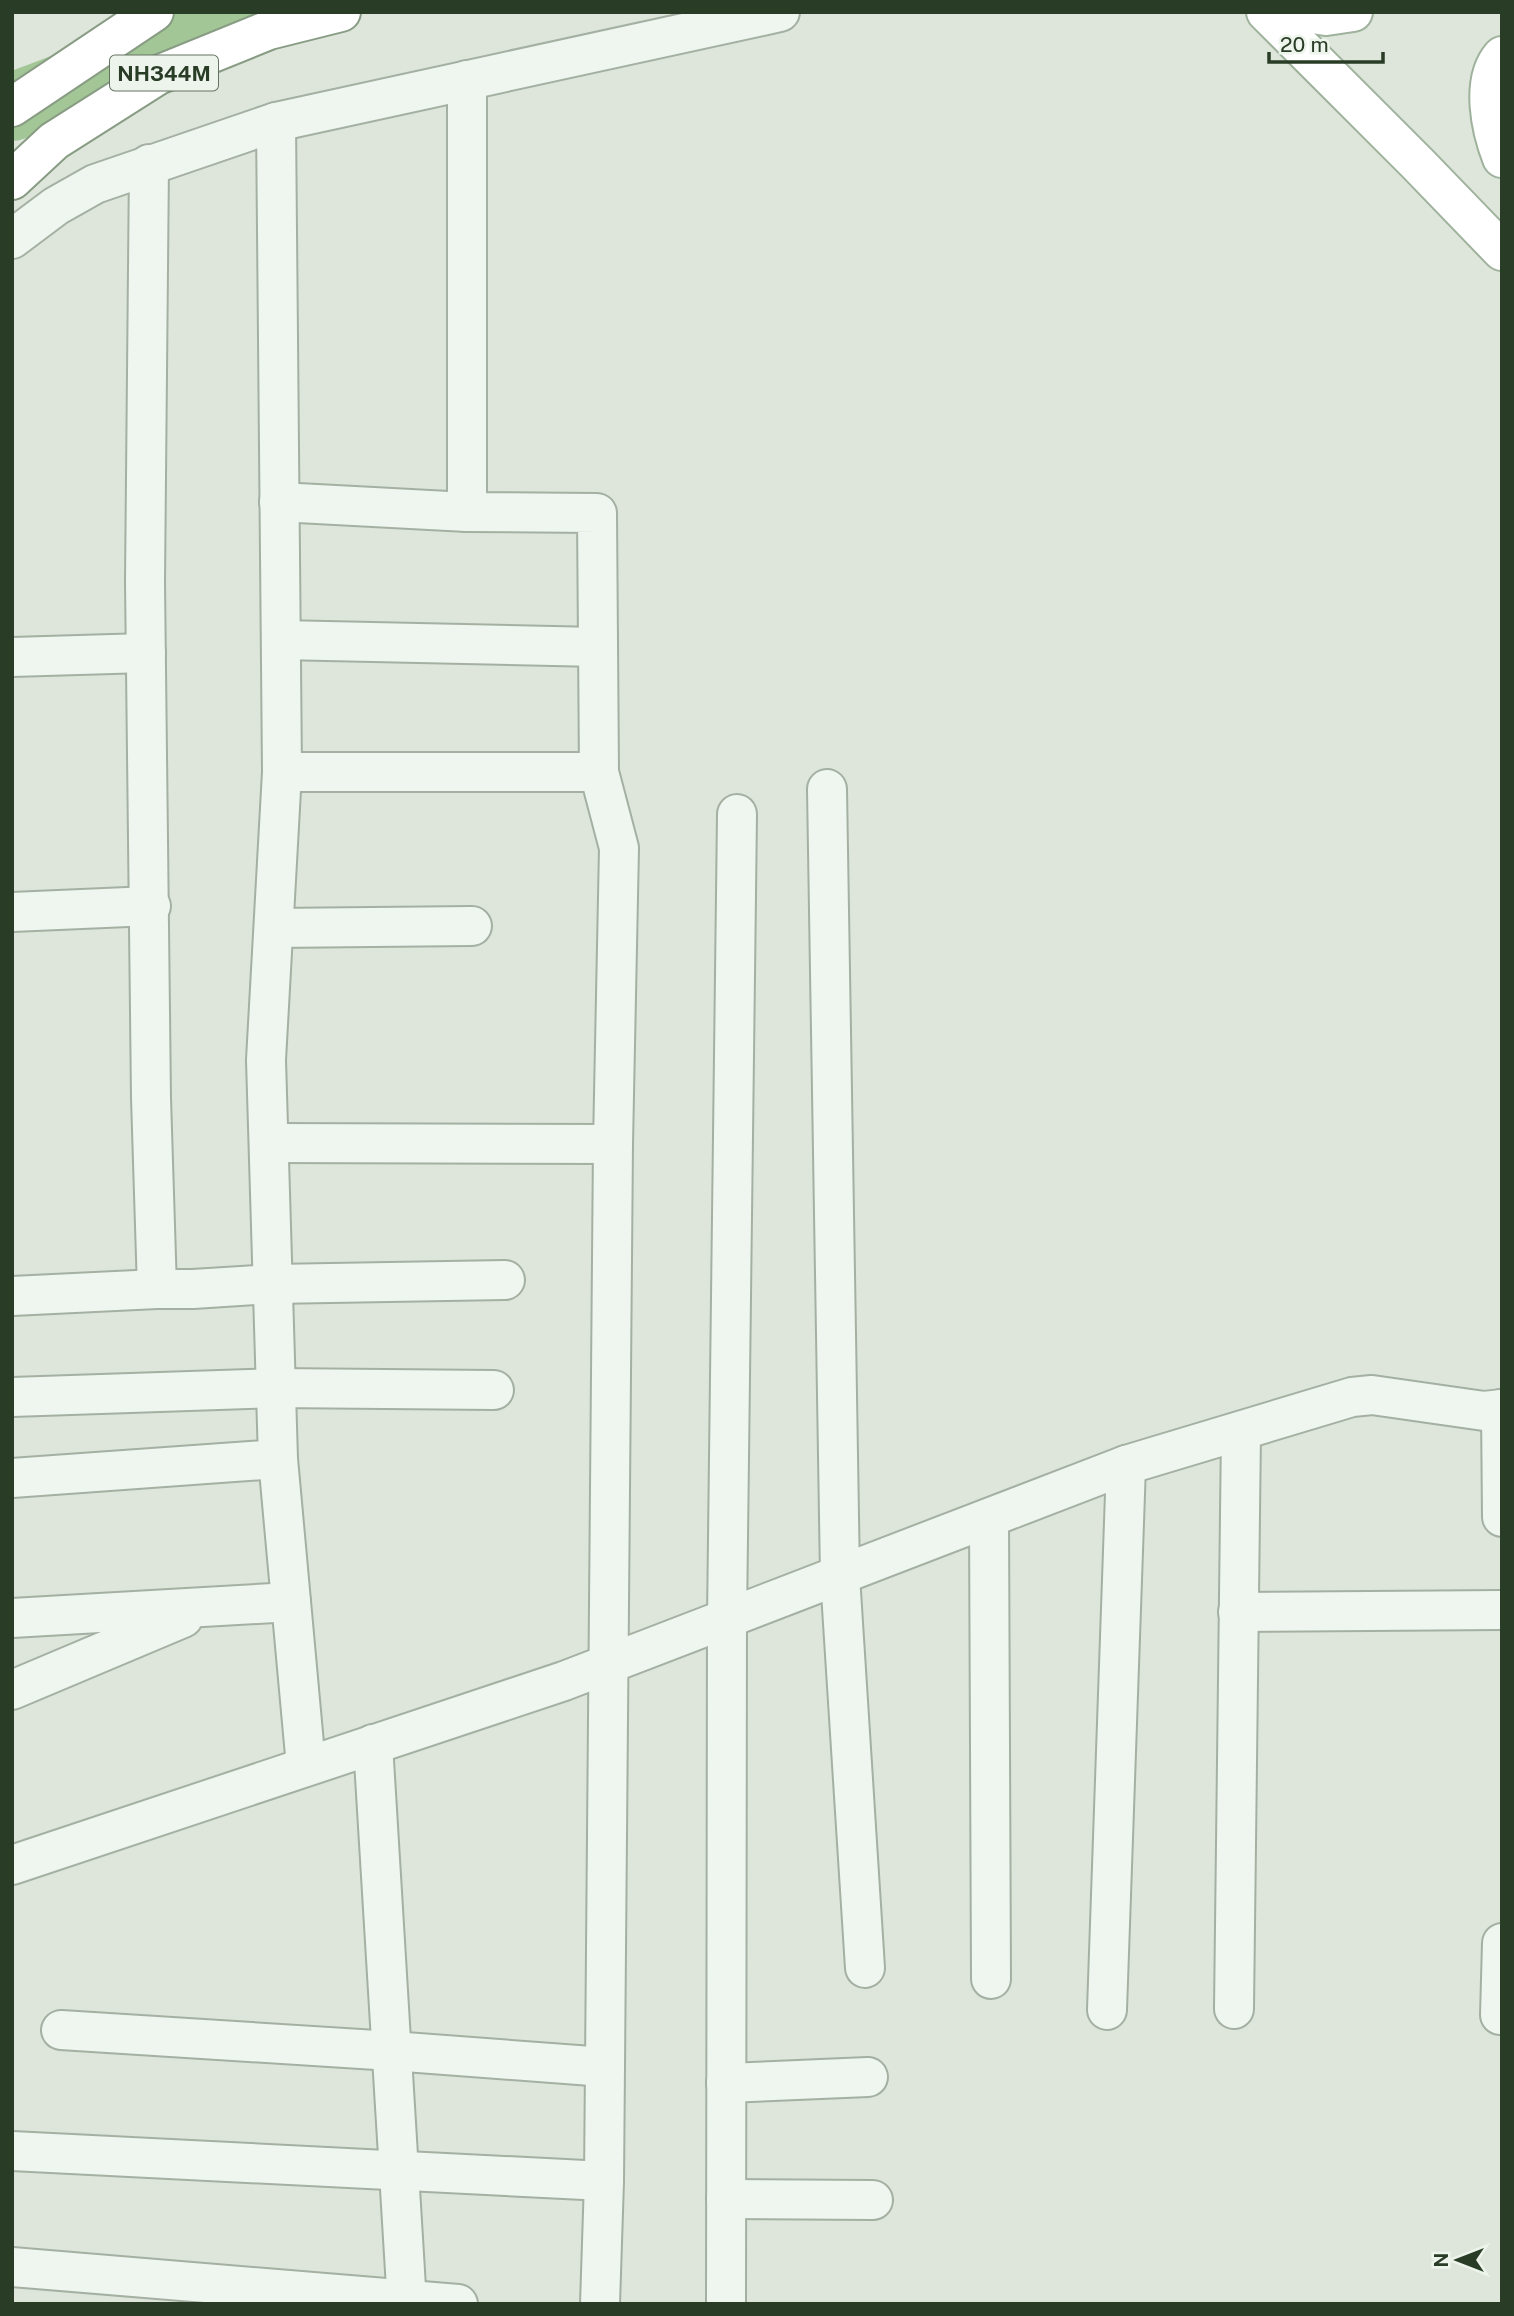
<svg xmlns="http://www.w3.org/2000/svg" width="1514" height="2316" font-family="'Public Sans',sans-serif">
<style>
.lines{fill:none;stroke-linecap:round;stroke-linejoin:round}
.river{stroke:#a3c697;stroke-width:68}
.minor-casing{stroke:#a4b0a2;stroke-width:42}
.major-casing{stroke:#9fb29c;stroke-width:42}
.highway-casing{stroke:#889c84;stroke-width:42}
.minor{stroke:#eff5ef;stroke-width:38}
.major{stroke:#fff;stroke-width:38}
.highway{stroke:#fff;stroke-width:38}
.labels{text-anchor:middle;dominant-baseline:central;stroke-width:7;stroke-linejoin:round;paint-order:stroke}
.shield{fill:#edf4eb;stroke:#647361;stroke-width:2}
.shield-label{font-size:21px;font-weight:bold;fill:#293c26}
</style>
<rect width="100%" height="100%" fill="#dee6dc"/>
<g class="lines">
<polyline class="river" points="12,107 264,12"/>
<g class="minor-casing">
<g id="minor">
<polyline points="467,80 467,512"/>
<polyline points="276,122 282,772 266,1060 278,1459 306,1766"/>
<polyline points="149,164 145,582 151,1098 157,1289 193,1289 273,1284 505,1280"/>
<polyline points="12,239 56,206 95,184 276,122 780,12"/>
<polyline points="279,502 467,512 597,513 599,772 619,848 613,1144 604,2181 600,2304"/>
<polyline points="281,640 598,647"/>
<polyline points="12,657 146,653"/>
<polyline points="282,772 599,772"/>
<polyline points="827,789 840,1576 865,1968"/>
<polyline points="12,912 151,906"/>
<polyline points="274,928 472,926"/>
<polyline points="269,1143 613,1144"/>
<polyline points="12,1296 157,1289"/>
<polyline points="12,1397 276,1388 494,1390"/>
<polyline points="1501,1409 1502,1517"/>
<polyline points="12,1478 278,1459"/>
<polyline points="989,1518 991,1979"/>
<polyline points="1238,1612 1502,1610"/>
<polyline points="12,1618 291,1602"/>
<polyline points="12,1690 183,1618"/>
<polyline points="373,1744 407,2304"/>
<polyline points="12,1865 564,1681 1126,1465 1352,1397 1372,1395 1484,1411 1502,1409"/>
<polyline points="1234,2009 1241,1432"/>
<polyline points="1107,2010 1126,1465"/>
<polyline points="1500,2015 1502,1943"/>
<polyline points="61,2030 392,2051 605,2067"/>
<polyline points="726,2083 868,2077"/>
<polyline points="12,2151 604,2181"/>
<polyline points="726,2199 873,2200"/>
<polyline points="12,2267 458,2304"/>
<polyline points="726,2304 727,1619 737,814"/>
</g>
</g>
<g class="major-casing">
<g id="major">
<polyline points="1266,12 1418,164 1502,251"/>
<polyline points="1298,12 1326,16 1353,12"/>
<path d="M 1502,56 C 1480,81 1491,130 1502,158"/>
</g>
</g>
<g class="highway-casing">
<g id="highway">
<polyline points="12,107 154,12"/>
<polyline points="12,180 54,141 158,75 269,30 341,12"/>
</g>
</g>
<use href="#minor" class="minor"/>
<use href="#major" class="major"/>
<use href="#highway" class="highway"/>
</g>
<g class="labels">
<rect class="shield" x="110" y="55.5" width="108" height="35" rx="5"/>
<g class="shield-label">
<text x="164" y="73">NH344M</text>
</g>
</g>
<rect width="1514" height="2316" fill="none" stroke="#293c26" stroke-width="28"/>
<g transform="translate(1458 2260) rotate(270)" stroke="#edf4eb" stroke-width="5" paint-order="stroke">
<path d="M0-5L12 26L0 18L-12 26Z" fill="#293c26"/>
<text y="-10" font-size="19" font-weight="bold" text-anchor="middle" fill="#293c26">N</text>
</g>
<path d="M1269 52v10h114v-10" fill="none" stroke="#293c26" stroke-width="3.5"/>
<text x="1280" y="52" font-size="21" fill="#293c26" stroke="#edf4eb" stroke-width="5" paint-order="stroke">20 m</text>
</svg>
